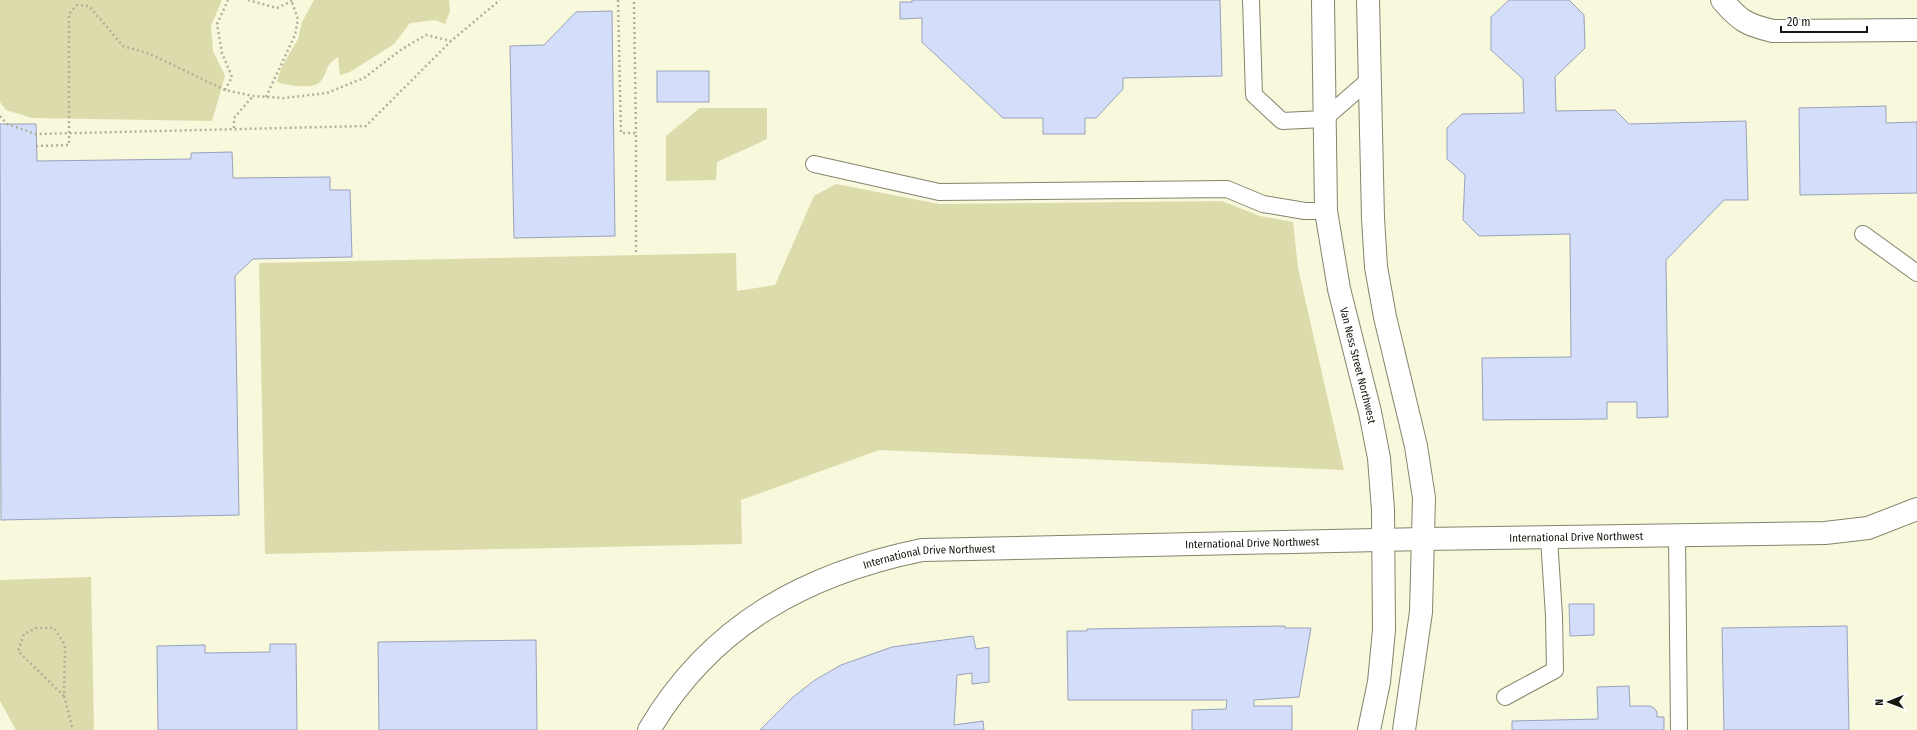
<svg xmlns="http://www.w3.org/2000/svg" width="1917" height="730" font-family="'Fira Sans Condensed',sans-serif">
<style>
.green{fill:#dcdbac}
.building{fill:#d4defa;stroke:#99a1b9}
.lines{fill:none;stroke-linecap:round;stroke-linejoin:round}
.service-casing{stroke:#85846c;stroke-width:18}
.minor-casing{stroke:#85846c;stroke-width:24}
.secondary-casing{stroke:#85846c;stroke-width:24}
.path{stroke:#b1b19a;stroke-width:2.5;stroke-dasharray:2 3;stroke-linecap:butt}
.service{stroke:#fff;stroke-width:16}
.minor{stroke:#fff;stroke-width:22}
.secondary{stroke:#fff;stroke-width:22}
.labels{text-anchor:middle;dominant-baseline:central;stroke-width:3;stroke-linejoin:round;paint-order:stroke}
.street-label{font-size:11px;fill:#16160c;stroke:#fff}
</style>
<rect width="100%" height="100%" fill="#f8f8dc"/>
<g class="green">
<polygon points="0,0 222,0 211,26 213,51 225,76 212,121 32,118 6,110 0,102"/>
<path d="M 314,0 L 449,0 L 450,11 L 445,24 L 435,20 L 410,23 L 394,44 L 350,72 L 340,75 L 338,57 C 323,66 329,73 320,82 C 312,90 287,85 277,82 L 281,68 L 298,39 L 302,22 Z"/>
<polygon points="700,108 767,108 767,139 717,162 716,180 666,181 666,136"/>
<polygon points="836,184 939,204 1222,201 1260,216 1293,222 1298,268 1344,470 879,450 741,500 742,544 265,554 259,263 736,253 737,291 775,285 814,196"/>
<polygon points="91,577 94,730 16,730 0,701 0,580"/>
</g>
<g class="building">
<polygon points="912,0 1220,0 1222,76 1123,78 1123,89 1096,118 1085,118 1085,134 1043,134 1043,118 1003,118 922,42 922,18 900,19 900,2 912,2"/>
<polygon points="1509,0 1569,0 1584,15 1585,48 1555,77 1556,111 1615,110 1629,124 1746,121 1748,200 1724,200 1666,260 1668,417 1637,418 1637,402 1607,402 1607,419 1483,420 1482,358 1571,357 1570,234 1479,236 1463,220 1465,175 1447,159 1447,128 1462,114 1524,113 1523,79 1491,50 1491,17"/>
<polygon points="612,11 615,236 514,238 510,46 544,45 576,12"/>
<rect x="657" y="71" width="52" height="31"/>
<polygon points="1886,106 1886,123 1917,122 1917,193 1800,195 1799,108"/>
<polygon points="0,124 36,124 37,161 191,159 191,153 232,152 233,178 330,177 330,190 350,190 352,257 253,259 235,276 239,515 1,520"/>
<polygon points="1569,604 1594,604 1594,635 1570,636"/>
<polygon points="1285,626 1285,628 1311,628 1299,697 1254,700 1254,706 1292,706 1292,730 1192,730 1192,710 1226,709 1227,700 1068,700 1067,631 1087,631 1087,629"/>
<polygon points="1847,626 1849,730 1724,730 1722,628"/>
<polygon points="973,636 976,649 989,647 989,682 972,684 972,673 957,675 954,725 983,721 984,730 760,730 793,697 815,680 841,665 892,647"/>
<polygon points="536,640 537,730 379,730 378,642"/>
<polygon points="270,644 296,644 297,730 158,730 157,646 205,645 205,653 270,652"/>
<polygon points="1629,686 1630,706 1650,706 1654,708 1657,712 1657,717 1664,717 1664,730 1512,730 1512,721 1598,719 1597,687"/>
</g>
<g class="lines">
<g class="service-casing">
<g id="service">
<polyline points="1251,0 1254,95 1282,121 1324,119 1370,79"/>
<polyline points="814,164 939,192 1227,189 1263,204 1305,211 1326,211"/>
<polyline points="1863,234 1917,273"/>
<polyline points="1677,536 1679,730"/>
<polyline points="1505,697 1555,670 1554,616 1549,538"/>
</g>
</g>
<g class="minor-casing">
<g id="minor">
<path d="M 1722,0 C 1740,21 1747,25 1773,31 L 1917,30"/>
<path id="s1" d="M 649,730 C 711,625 805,574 922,550 L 1424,539 L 1825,533 L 1868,528 L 1917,509"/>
</g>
</g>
<g class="secondary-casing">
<g id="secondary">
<path id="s2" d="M 1323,0 L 1326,211 L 1339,289 L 1370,412 L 1379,458 L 1383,510 L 1384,630 L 1379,682 L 1369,730"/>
<polyline points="1368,0 1373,218 1376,267 1385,317 1416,446 1424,498 1421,612 1404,730"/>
</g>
</g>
<g class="path">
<polyline points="248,0 277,8 294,0"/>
<polyline points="618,0 621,133 636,133 636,255"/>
<polyline points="634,2 636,133"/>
<polyline points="225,90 232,77 222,53 217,24 228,0"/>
<polyline points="266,97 295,35 298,19 292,2"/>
<polyline points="0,116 7,124 36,134 366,126 451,41 500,0"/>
<polyline points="234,128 234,118 253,96"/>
<polyline points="36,146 69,145 69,14 77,5 89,6 123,46 150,54 225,90 253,96 284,98 327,93 364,78 402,49 426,35 451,41"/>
<polyline points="64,696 18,651 24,634 36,628 54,628 65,645 64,696 73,730"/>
</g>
<use href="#service" class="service"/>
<use href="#minor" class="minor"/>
<use href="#secondary" class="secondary"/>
</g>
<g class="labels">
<g class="street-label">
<text stroke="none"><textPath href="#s2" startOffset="369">Van Ness Street Northwest</textPath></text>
<text stroke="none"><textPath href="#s1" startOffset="992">International Drive Northwest</textPath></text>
<text stroke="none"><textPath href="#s1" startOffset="668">International Drive Northwest</textPath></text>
<text stroke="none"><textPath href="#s1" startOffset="344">International Drive Northwest</textPath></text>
</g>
</g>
<g transform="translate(1889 702) rotate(269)" stroke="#ffffff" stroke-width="3" paint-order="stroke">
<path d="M0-3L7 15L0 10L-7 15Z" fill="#16160c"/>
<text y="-6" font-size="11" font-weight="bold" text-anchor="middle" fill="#16160c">N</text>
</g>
<path d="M1781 26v6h86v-6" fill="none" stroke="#16160c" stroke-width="2"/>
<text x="1787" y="26" font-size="12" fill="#16160c" stroke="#ffffff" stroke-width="3" paint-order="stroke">20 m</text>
</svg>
